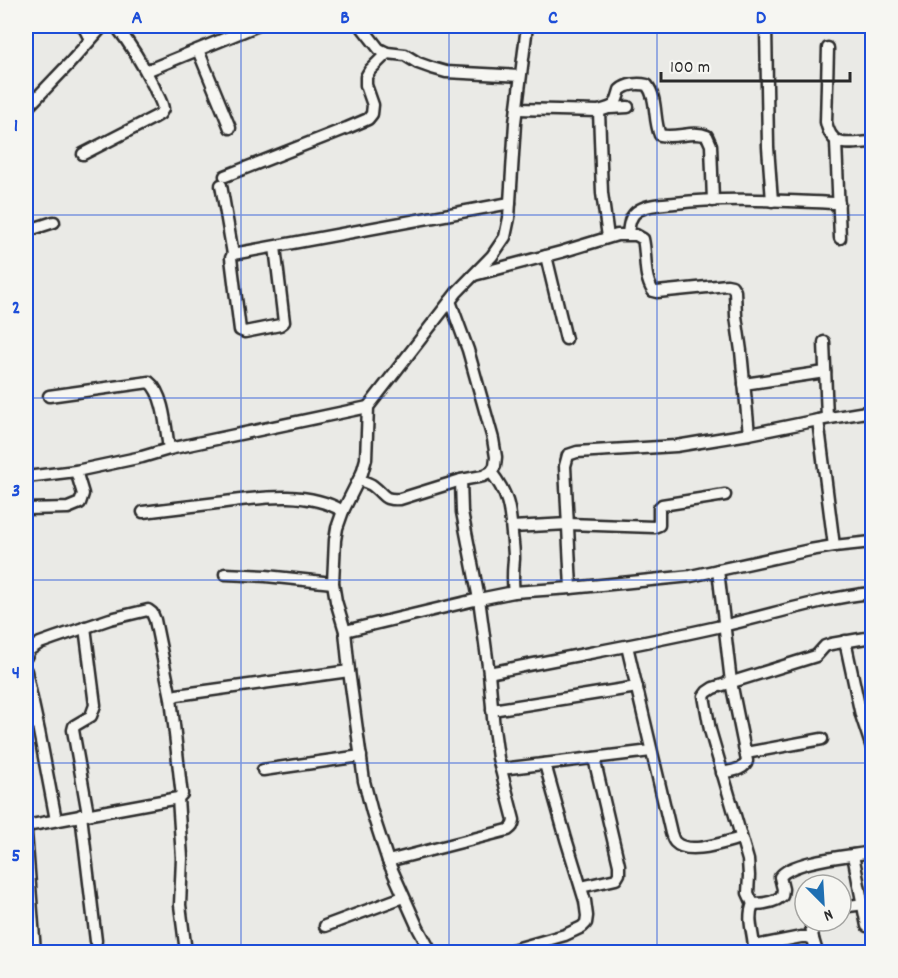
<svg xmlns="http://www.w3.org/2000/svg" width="898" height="978" font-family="Dekko,sans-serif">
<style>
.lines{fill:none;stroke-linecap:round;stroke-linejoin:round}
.street-casing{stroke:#2b2b2b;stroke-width:15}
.street{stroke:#f6f6f2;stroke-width:10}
.grid{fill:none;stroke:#1d4ed8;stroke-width:1.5;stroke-opacity:0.55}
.neatline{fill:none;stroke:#1d4ed8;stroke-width:2}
.grid-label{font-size:20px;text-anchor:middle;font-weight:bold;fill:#1d4ed8}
</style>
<rect width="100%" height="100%" fill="#eaeae6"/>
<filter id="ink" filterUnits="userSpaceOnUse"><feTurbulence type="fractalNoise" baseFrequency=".0167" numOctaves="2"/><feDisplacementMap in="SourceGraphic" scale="12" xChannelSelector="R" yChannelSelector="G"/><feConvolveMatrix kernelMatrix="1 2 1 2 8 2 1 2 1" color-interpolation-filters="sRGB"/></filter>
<g filter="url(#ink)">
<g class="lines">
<g class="street-casing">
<g id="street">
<polyline points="83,26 90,39"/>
<polyline points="361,26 379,49 387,53 405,55 418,63 432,68 446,72 520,76"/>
<polyline points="766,26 768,147 772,201"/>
<path d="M 828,48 L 826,122 C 832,150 849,143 872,142"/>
<polyline points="198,50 230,128"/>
<polyline points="146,71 256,26"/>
<polyline points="610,108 628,107"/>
<polyline points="26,109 69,64 103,26"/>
<path d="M 517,109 L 599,111 C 616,106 615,107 620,90 C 627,84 638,83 647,85 C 658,99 653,119 660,135 C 675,139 693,130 707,136 L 711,145 L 713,201"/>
<polyline points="599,111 602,193 608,237"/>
<polyline points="836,142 840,238"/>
<path d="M 83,154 L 155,117 L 160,114 L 163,109 C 162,101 157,95 154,87 C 143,65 131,45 116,26"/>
<polyline points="225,176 347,128 368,119 372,114 373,105 366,85 366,77 370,70 387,53"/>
<polyline points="221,185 233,254"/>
<polyline points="26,231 54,222"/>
<path d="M 628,234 C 629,224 630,215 639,210 C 649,204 664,204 675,203 C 730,197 785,201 839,203"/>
<polyline points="275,247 284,322 280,325 245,332 240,330 231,258 233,254 510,203"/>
<polyline points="546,256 566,339"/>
<path d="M 474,275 L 561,252 L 617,235 L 636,235 L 643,239 C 647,256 643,276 653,291 L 657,292 L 727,285 L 732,286 L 735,291 L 736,316 L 741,351 L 749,434"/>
<polyline points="824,342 827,418"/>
<polyline points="744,384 825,372"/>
<path d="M 49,396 L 149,382 C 164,393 166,431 169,449"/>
<path d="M 491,472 C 508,494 510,507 512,534 C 513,542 514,551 514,559 C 513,571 512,579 514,592"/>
<polyline points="26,477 76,471 142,457 169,449 368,407"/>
<path d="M 359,480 C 364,482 369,483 373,486 C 386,496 382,500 400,499 L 461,480 L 483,476 L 491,472 L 495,466 L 496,457 L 493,439 L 468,350 L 450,301"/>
<path d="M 461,480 L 462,512 L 479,599 L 489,673 C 565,657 642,644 717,627 C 769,616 820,598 872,593"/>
<polyline points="26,509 68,508 80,503 83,494 76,471"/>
<path d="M 143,512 C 168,509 192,506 217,503 C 258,498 306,489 343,511"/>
<polyline points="512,527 568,524 654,527 659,525 659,508 662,505 725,495"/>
<polyline points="834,546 818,420 872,411"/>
<path d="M 718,570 L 731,682 L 747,761 C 745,770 730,771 722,773"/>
<polyline points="225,574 266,576 333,583"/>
<polyline points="571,588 565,466 568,455 577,452 676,446 749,434 818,420"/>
<polyline points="85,627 95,705 91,716 74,726 73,730 88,814"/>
<polyline points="345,631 479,599 514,592 571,588 691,576 810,550 834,546 872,542"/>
<path d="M 872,637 L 831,644 L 825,646 L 816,656 L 713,688 L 707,692 L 704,696 L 710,730 L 748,860 L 749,876 L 748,893 L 753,904 C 763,904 775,902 782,896 L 783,889 L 780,877 C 792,860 851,856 872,852"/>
<polyline points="845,641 861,715 872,748"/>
<path d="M 627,646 L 671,833 C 672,836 673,840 675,842 C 688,856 725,842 741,838"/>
<polyline points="26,657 29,650 40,643 54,638 110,619 148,610 152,613 155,620 171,698"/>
<polyline points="26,671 39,731 56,820"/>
<polyline points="492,710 637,687"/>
<polyline points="746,753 822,739"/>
<polyline points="501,769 651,751"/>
<polyline points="263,770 361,756"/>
<polyline points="178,798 182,858 180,905 186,952"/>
<polyline points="81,815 96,941"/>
<polyline points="26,826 178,798 182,794 181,788 171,698 177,695 349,671"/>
<polyline points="26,832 35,952"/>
<polyline points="853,855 867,926"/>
<path d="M 388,861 L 508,830 C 512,827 513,826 514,820 L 498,758 L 494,729 L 489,673"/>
<polyline points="581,887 616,879 619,874 619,865 594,758"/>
<path d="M 753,904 C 746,920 755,936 754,952"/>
<polyline points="841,907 872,903"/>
<polyline points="812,921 811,925 813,939"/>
<polyline points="325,926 403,897"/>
<polyline points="755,946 801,937 808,937 813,939 817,952"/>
<polyline points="431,952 418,928 388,861 372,812 364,781 349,671 345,631 336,601 333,583 335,540 337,528 343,511 362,473 366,459 368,407 457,292 492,256 505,237 509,218 515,123 527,26"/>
<polyline points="505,952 565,935 582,927 586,923 587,916 585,901 566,839 545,764"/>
</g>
</g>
<use href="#street" class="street"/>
</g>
</g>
<path class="grid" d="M 241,26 L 241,952M 449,26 L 449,952M 657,26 L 657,952M 26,215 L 872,215M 26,398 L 872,398M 26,580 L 872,580M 26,763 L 872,763"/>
<rect width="898" height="978" fill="none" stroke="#f6f6f2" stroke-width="66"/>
<g transform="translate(823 903) rotate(156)"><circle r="28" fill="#f6f6f2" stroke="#a5a5a2" stroke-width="1.5"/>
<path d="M0-4.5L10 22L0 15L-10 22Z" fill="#1f6fb2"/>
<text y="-9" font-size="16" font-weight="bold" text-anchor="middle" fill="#2b2b2b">N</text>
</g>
<path d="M661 72v9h189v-9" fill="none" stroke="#2b2b2b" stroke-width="3"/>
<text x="670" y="72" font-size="18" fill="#2b2b2b" stroke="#f6f6f2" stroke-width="4.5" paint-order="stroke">100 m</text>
<rect x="33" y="33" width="832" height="912" class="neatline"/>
<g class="grid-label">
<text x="137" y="23">A</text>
<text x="345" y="23">B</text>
<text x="553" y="23">C</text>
<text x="761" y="23">D</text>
<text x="16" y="131">1</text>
<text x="16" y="313">2</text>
<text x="16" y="496">3</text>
<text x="16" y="678">4</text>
<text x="16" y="861">5</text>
</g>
</svg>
